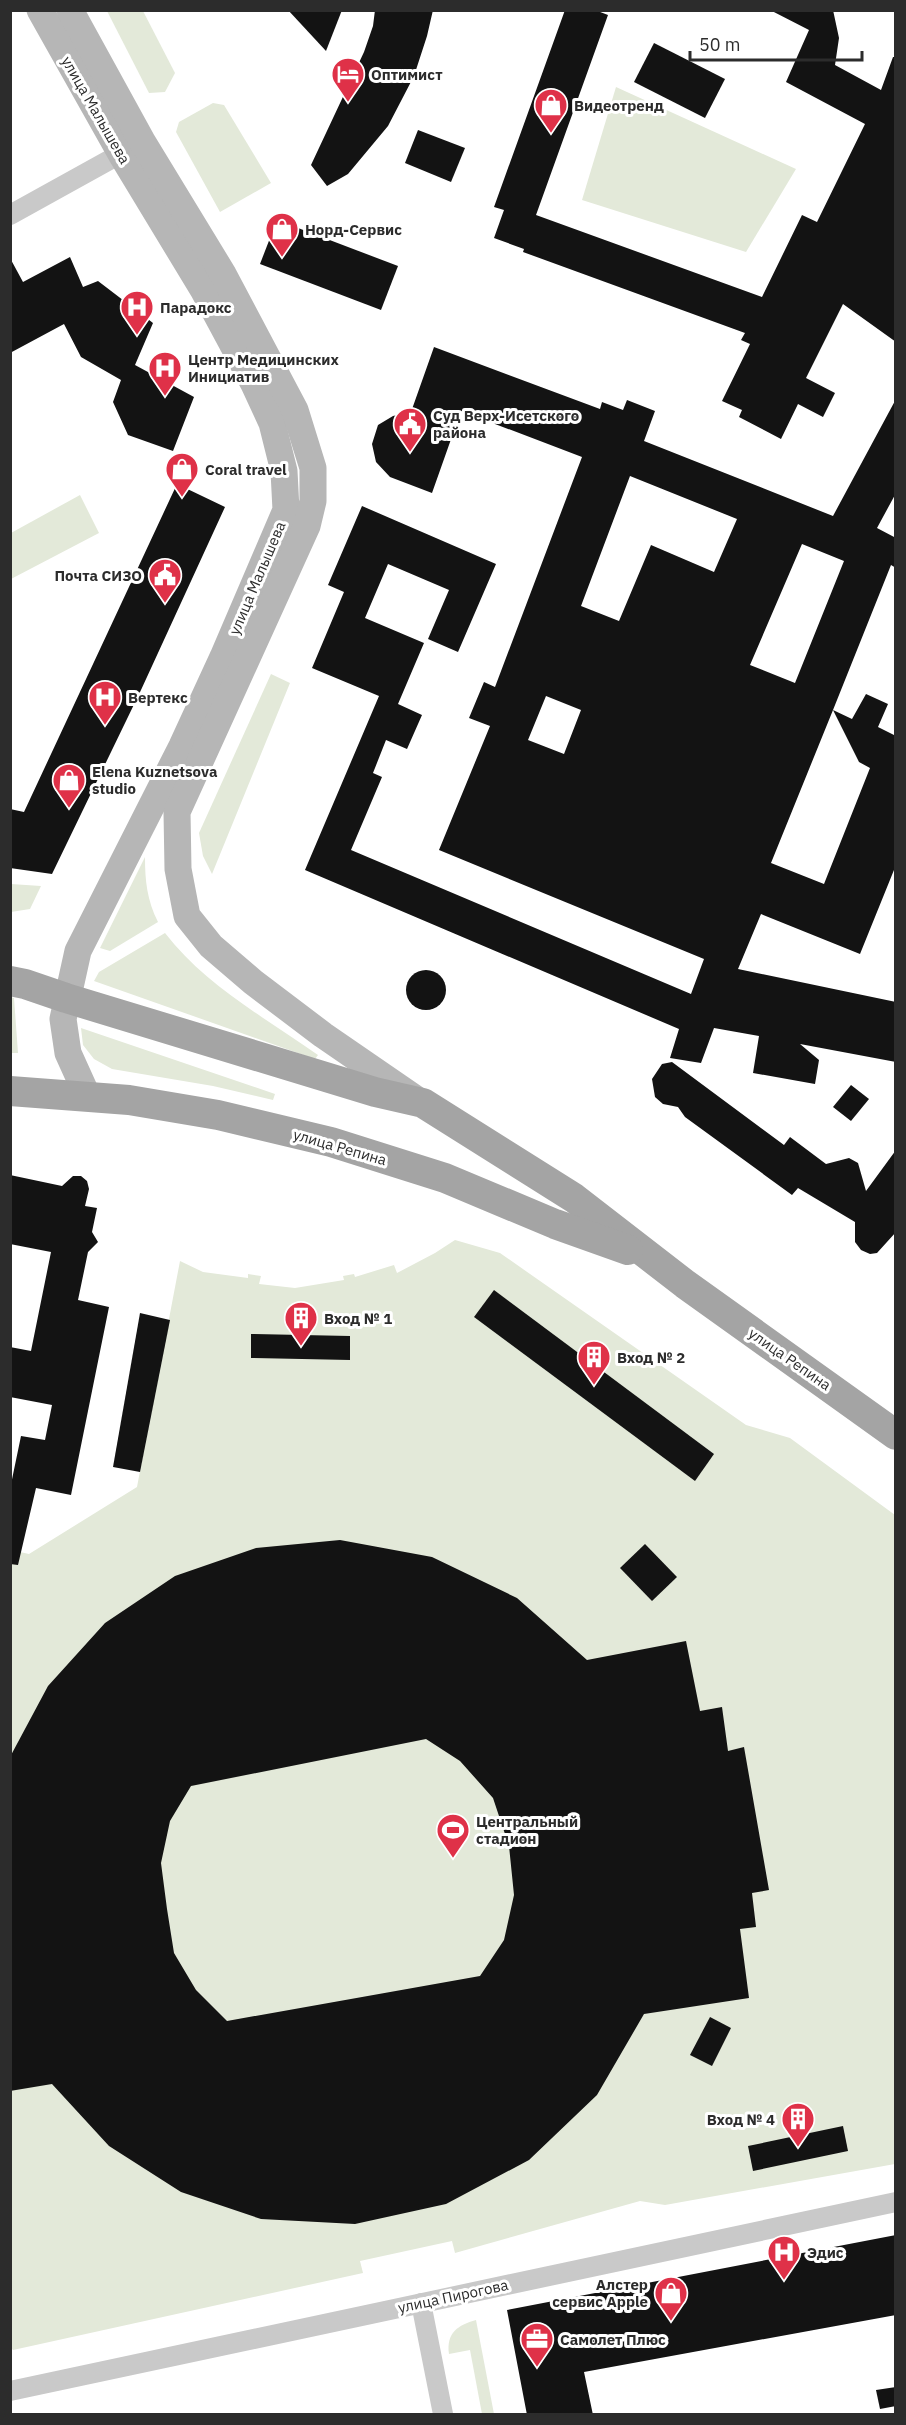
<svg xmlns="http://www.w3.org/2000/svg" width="906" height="2425" font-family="'IBM Plex Sans',sans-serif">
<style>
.green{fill:#e3e9d9}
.building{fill:#131313;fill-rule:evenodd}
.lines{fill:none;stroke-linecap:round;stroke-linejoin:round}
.minor{stroke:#c9c9c9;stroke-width:20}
.secondary{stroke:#b6b6b6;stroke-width:27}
.primary{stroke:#a4a4a4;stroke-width:30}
.labels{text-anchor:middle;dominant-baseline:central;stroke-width:6;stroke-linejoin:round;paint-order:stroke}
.poi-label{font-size:15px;font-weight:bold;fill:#2c2c2c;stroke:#fff;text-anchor:start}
.street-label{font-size:15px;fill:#2c2c2c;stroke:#fff}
</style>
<rect width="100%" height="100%" fill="#fff"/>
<g class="green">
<polygon points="107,11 143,11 175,73 165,92 149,93"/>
<polygon points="616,87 796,169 746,252 582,200"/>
<polygon points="213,103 224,105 271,183 220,212 176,132 179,122"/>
<polygon points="80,495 99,533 11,579 11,533"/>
<polygon points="271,674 290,683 212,874 203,856 199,833"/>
<path d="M 145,857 C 145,881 147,900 158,922 L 110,951 L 100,948 Z"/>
<polygon points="11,884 41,886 30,909 11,912"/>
<path d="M 165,933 C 204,984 265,1018 318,1055 L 315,1059 L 94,981 L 99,972 Z"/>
<polygon points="11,997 14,998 18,1053 11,1053"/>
<polygon points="81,1028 275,1094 273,1100 213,1086 112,1069 94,1059 83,1045"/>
<polygon points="455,1240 500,1253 746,1425 790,1438 895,1515 895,2164 665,2205 640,2201 455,2253 452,2241 360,2261 363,2273 13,2350 11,2348 11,1550 29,1554 137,1487 180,1261 203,1272 248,1278 248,1274 261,1276 259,1284 295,1288 344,1280 343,1276 354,1274 355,1277 394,1265 397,1273 435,1253"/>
<path d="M 476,2320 L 494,2414 L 482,2414 L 470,2350 L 449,2354 C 446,2333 458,2325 476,2320 Z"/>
</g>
<g class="building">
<polygon points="288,10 342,10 326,51"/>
<polygon points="375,10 433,10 427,36 414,76 388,126 348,174 327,186 311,165 364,52 373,26"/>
<polygon points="565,10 595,10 608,15 536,215 762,297 802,215 817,222 865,124 786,82 809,30 770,10 833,10 839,38 835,65 881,90 893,57 896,57 896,342 843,304 806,378 835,393 823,417 798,404 781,439 739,417 742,410 722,401 750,344 741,340 745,333 523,252 524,249 494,238 504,210 494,207"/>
<polygon points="654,43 725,79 705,118 634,82"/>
<polygon points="418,130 465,148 451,182 405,163"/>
<polygon points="277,220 398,266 381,310 260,264"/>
<polygon points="70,257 83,287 98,281 153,323 135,365 194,397 173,451 128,435 113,402 121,380 81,357 64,324 10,353 10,258 23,282"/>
<path d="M 434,347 L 600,409 L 602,402 L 623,410 L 627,400 L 655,411 L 644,441 L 833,516 L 896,399 L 896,493 L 877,528 L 896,538 L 896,568 L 891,565 L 833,710 L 852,719 L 866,694 L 888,704 L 878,727 L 896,736 L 896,865 L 860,954 L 761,914 L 738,969 L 896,1002 L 896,1062 L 800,1044 L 819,1060 L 815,1084 L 753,1073 L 759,1036 L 714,1028 L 701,1063 L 670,1058 L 679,1029 L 305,870 L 379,696 L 312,668 L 344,592 L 328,585 L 362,506 L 496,564 L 458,652 L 428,639 L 449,590 L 388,564 L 365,618 L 424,643 L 398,704 L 422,715 L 407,749 L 386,740 L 373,773 L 382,777 L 351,850 L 691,994 L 704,959 L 439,850 L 490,726 L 469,718 L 484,682 L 495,687 L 582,457 L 461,411 L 432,493 L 390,477 L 376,462 L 372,444 L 378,425 L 393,416 L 411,412 ZM 630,476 L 737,519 L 714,572 L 651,545 L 619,621 L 581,606 ZM 802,544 L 844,561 L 795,683 L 750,665 ZM 546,696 L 581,710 L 564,754 L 528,740 ZM 833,710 L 859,762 L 870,768 L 824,884 L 771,863 Z"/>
<polygon points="177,484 225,507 141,690 52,874 10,868 10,809 24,812"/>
<circle cx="426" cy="990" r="20"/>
<polygon points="672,1062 784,1145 790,1137 826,1164 849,1158 858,1163 866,1191 896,1150 896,1232 877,1253 870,1254 861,1250 855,1242 855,1222 798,1188 792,1195 685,1117 678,1107 663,1104 655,1097 652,1079 662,1064"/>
<polygon points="851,1085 869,1099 851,1121 833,1107"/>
<polygon points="10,1175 62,1186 73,1176 81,1176 87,1181 89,1189 85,1206 97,1208 92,1232 98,1242 88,1252 78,1300 109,1307 71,1495 36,1488 18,1565 10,1564 10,1489 21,1436 45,1440 52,1405 10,1397 10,1347 31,1351 51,1252 10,1244"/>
<polygon points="494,1290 714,1454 695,1481 474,1317"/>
<polygon points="140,1313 170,1320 140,1472 113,1467"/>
<polygon points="251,1334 350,1336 350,1360 251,1358"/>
<path d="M 340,1540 L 432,1557 L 517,1598 L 587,1660 L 686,1641 L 700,1711 L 722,1707 L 728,1751 L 744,1747 L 769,1890 L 752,1893 L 756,1927 L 740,1929 L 749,1998 L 644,2014 L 597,2095 L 529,2160 L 446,2204 L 355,2224 L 261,2219 L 181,2192 L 109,2146 L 52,2084 L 10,2091 L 10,1757 L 48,1686 L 105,1623 L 175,1576 L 256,1548 ZM 426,1739 L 460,1761 L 493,1798 L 509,1846 L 514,1895 L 504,1940 L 480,1976 L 227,2021 L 196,1990 L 174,1953 L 167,1909 L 161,1863 L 170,1821 L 191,1786 Z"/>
<polygon points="645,1544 677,1577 652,1601 620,1568"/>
<polygon points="710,2017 731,2028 712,2066 690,2055"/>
<polygon points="843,2126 848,2151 753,2171 748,2146"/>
<polygon points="896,2235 896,2315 584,2372 593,2415 527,2415 507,2310"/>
<polygon points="896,2387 896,2406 880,2409 876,2390"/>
</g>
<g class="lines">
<g class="minor">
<polyline points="10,215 131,148"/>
<polyline points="421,2303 443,2414"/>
<polyline points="10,2391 896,2202"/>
</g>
<g class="secondary">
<polyline points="40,10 121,154 204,291 254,384 272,423 284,471 286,510 223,657 182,746 78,951 63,1019 68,1053 87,1095"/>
<polyline points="70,10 142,141 223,274 295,410 313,468 313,501 307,526 177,812 178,869 187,916 211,946 253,982 323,1035 419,1101"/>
</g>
<g class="primary">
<polyline points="10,981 25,984 66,998 375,1092 423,1103 574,1198 685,1284 896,1435"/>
<polyline points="10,1091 129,1100 218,1115 331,1142 445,1178 555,1224 628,1250"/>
</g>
</g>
<defs>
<g id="hotel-pin" transform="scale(1.725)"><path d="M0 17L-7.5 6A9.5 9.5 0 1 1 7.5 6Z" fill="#df3148" stroke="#fff"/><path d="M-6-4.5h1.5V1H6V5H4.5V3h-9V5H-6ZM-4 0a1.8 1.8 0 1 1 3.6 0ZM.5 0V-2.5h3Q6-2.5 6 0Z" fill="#fff"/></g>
<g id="shop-pin" transform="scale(1.725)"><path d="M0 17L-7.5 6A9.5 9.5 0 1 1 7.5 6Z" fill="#df3148" stroke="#fff"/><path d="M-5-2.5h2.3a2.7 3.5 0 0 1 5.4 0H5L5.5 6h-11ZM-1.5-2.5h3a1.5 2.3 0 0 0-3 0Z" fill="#fff"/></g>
<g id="hospital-pin" transform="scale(1.725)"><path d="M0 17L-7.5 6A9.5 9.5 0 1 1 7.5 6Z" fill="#df3148" stroke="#fff"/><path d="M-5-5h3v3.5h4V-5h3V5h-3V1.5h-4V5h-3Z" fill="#fff"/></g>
<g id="civic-pin" transform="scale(1.725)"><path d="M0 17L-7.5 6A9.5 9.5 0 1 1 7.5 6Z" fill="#df3148" stroke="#fff"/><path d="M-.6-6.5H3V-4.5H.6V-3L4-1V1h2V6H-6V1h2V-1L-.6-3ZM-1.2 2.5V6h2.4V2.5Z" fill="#fff"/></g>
<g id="building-pin" transform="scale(1.725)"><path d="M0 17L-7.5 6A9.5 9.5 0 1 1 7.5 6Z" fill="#df3148" stroke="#fff"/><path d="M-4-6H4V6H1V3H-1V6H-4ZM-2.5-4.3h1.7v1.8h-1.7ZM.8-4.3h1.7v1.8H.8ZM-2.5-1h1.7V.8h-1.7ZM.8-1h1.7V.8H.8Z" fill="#fff"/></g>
<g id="stadium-pin" transform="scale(1.725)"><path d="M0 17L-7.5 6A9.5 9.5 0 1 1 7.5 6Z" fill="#df3148" stroke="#fff"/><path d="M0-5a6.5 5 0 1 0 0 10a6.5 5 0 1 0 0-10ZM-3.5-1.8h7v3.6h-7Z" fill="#fff"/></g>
<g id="office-pin" transform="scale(1.725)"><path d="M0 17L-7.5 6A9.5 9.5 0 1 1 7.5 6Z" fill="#df3148" stroke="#fff"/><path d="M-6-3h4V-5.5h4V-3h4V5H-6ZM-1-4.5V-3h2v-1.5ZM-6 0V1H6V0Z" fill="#fff"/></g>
</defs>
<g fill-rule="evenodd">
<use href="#hotel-pin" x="348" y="74"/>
<use href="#shop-pin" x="551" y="105"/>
<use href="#shop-pin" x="282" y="229"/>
<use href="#hospital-pin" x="137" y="307"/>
<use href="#hospital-pin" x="165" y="368"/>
<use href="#civic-pin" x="410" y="424"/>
<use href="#shop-pin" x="182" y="469"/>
<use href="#civic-pin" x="165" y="575"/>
<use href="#hospital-pin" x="105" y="697"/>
<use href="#shop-pin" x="69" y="780"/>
<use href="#building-pin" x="301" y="1318"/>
<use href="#building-pin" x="594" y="1357"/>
<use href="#stadium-pin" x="453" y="1830"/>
<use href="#building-pin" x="798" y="2119"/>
<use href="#hospital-pin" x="784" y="2252"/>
<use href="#shop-pin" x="671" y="2293"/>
<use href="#office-pin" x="537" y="2339"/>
</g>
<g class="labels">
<g class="poi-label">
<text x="371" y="74">Оптимист</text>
<text x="574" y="105">Видеотренд</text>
<text x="305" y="229">Норд-Сервис</text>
<text x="160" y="307">Парадокс</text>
<text x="188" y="359">Центр Медицинских<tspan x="188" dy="17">Инициатив</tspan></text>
<text x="433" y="415">Суд Верх-Исетского<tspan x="433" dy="17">района</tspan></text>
<text x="205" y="469">Coral travel</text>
<text x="142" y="575" text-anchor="end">Почта СИЗО</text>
<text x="128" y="697">Вертекс</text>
<text x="92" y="771">Elena Kuznetsova<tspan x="92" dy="17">studio</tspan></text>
<text x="324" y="1318">Вход № 1</text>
<text x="617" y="1357">Вход № 2</text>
<text x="476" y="1821">Центральный<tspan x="476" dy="17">стадион</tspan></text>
<text x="775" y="2119" text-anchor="end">Вход № 4</text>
<text x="807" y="2252">Эдис</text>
<text x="648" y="2284" text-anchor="end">Алстер<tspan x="648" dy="17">сервис Apple</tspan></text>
<text x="560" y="2339">Самолет Плюс</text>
</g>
<g class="street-label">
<text transform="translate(96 110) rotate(60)">улица Малышева</text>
<text transform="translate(257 578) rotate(-67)">улица Малышева</text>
<text transform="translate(340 1147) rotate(16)">улица Репина</text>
<text transform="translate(790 1359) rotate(35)">улица Репина</text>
<text transform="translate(453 2296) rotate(-12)">улица Пирогова</text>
</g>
</g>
<rect width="906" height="2425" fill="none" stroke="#2c2c2c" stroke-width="24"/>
<path d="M690 51v9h172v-9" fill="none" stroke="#2c2c2c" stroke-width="3"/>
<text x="699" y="51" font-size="18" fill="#2c2c2c" stroke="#ffffff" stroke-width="4.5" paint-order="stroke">50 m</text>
</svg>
